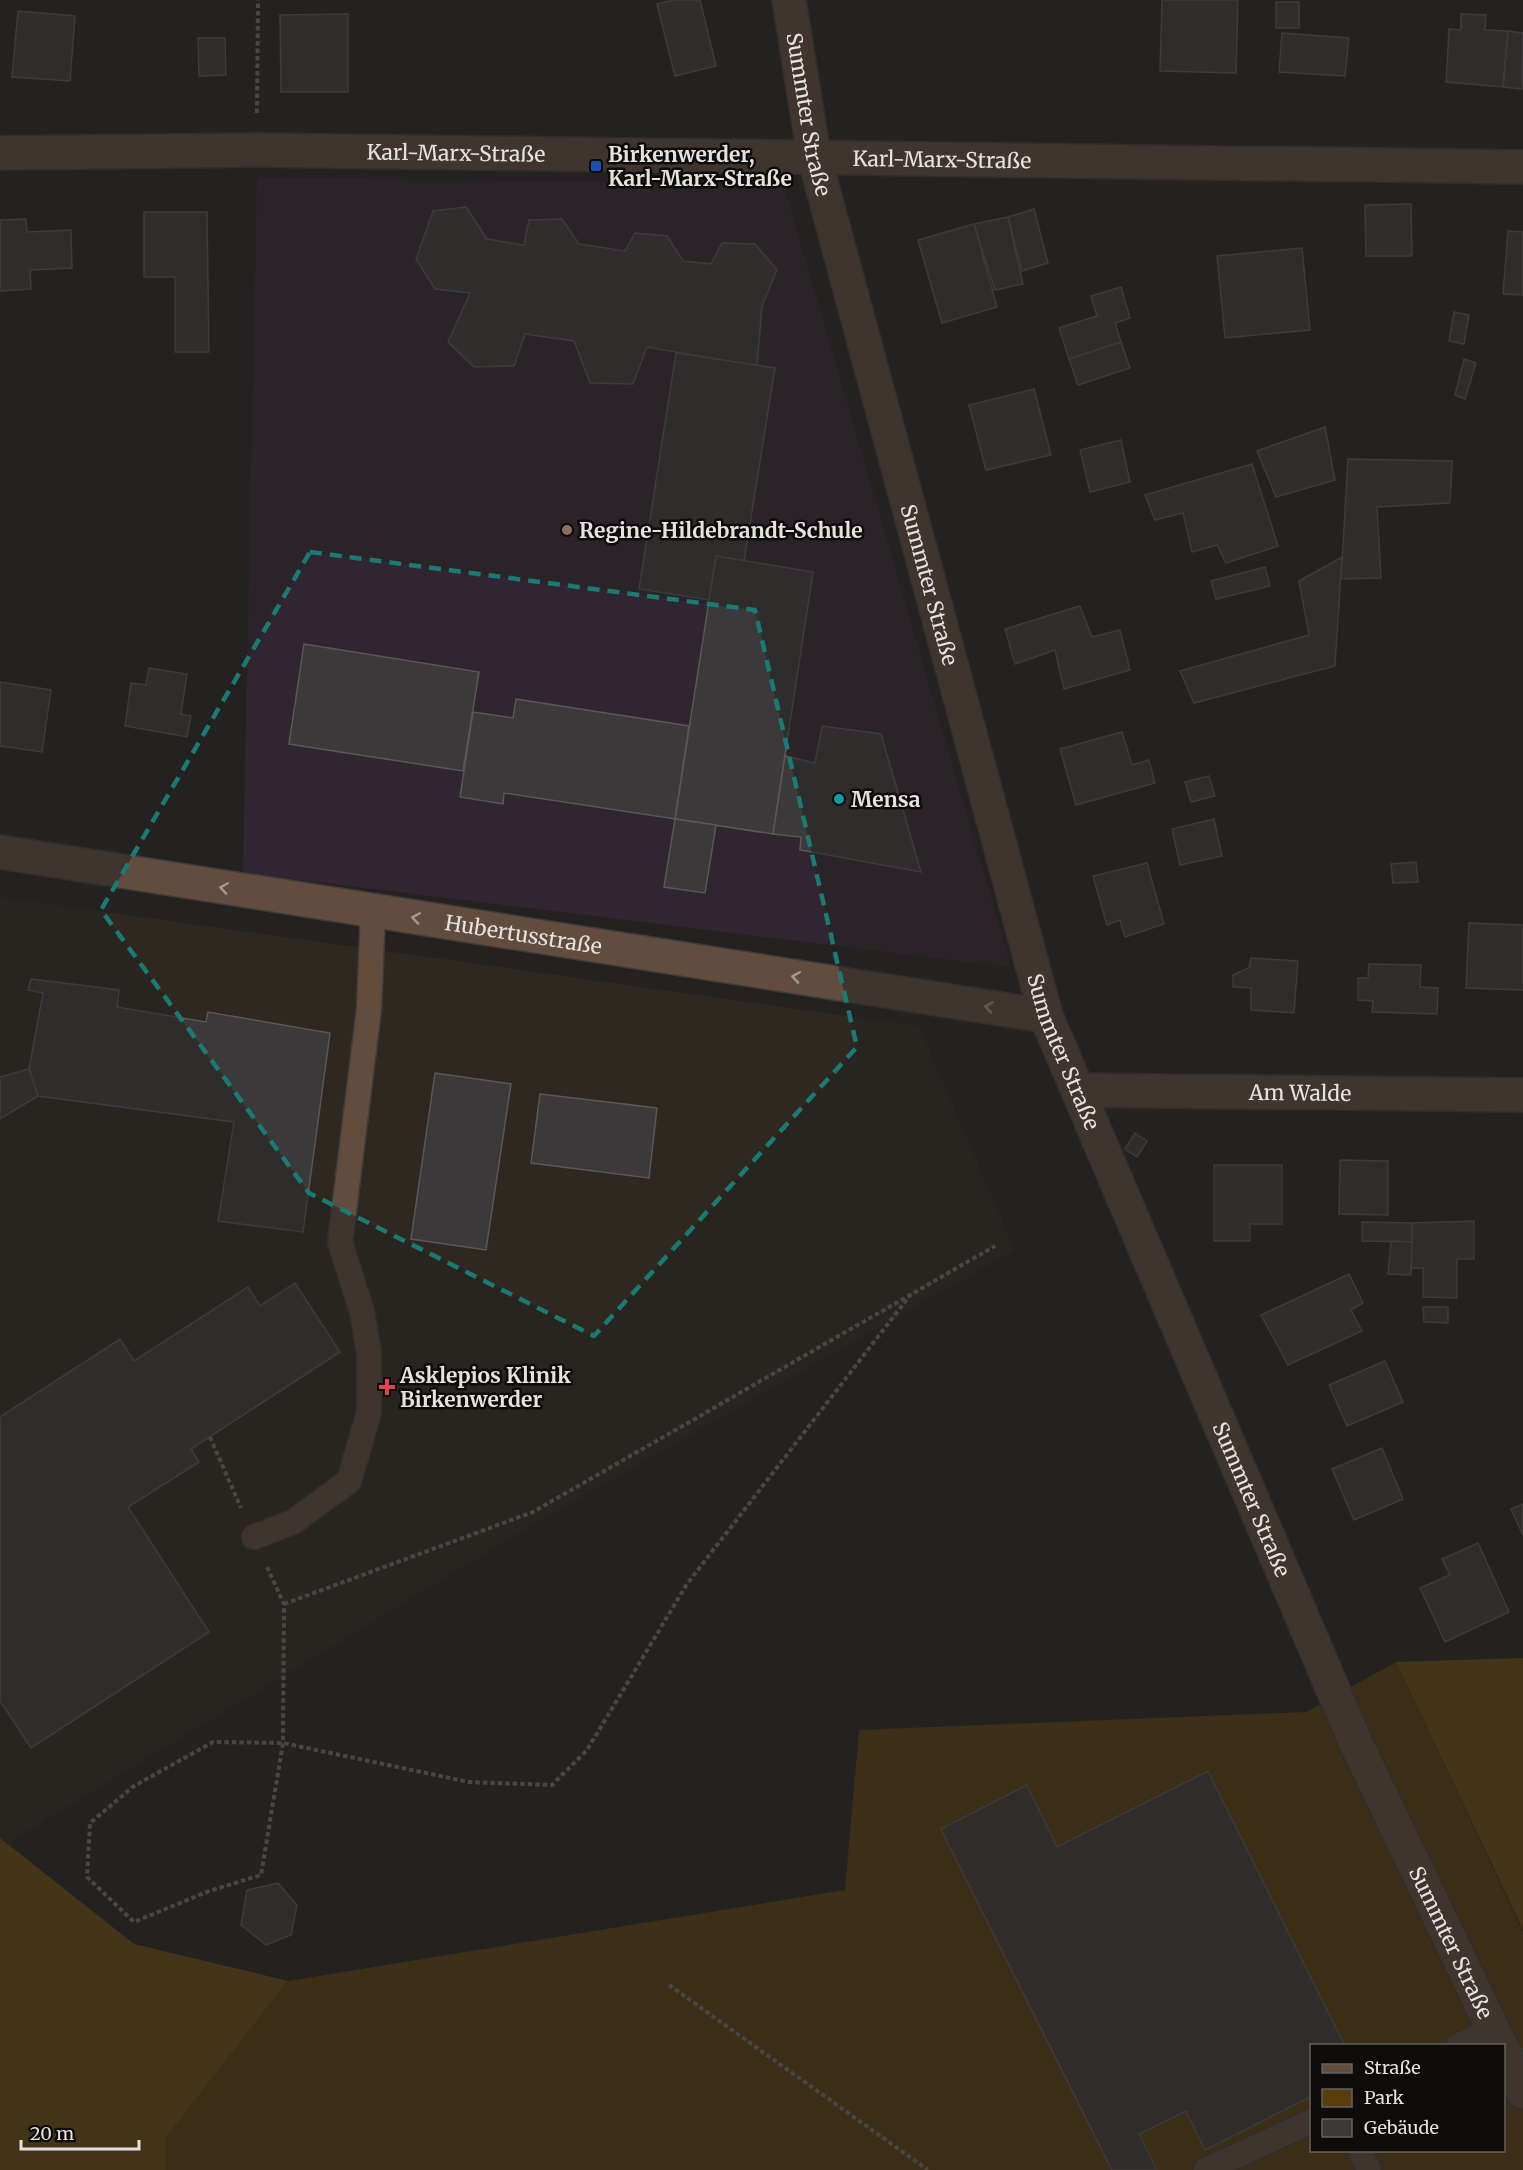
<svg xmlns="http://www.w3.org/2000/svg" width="1523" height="2170" font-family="Merriweather,serif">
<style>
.built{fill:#2e2820}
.education{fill:#322532}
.green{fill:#593d0c;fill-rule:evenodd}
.forest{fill:#6c4a0f}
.building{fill:#3c393b;stroke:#5a5759;stroke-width:1.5}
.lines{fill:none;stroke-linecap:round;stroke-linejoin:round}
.lane-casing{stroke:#3f3d3b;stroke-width:27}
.street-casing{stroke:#3f3d3b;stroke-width:36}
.path{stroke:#747270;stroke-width:4;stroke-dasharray:4.5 3;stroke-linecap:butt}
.lane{stroke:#624c3e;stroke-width:24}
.street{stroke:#624c3e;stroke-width:33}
.oneway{stroke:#a39890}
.marked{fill:none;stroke:#1a7b74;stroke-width:4.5;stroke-dasharray:12 8;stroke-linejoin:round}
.transit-dot{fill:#1a4fb4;stroke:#0d0c0b;stroke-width:2}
.education-dot{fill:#8d6e63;stroke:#0d0c0b;stroke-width:2}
.culture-dot{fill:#0f9aa8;stroke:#0d0c0b;stroke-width:2}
.health-dot{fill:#e0444e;stroke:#0d0c0b;stroke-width:2}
.labels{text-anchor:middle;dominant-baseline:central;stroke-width:5;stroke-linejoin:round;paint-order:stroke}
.street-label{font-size:21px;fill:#e4e3e1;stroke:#0d0c0b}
.poi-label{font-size:21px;font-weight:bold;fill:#e4e3e1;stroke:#0d0c0b;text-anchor:start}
</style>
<rect width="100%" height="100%" fill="#242220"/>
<polygon class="built" points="0,897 919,1026 1015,1250 534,1524 6,1844 0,1838"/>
<polygon class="education" points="257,177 784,186 1011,967 243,873"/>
<path class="green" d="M 1396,1662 L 1523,1932 L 1523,2170 L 166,2170 L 165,2139 L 288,1981 L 845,1890 L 859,1730 L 1306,1712 ZM 1312,2046 L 1504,2046 L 1504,2150 L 1312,2150 Z"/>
<g class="forest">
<polygon points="1523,1658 1523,1930 1396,1662"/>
<polygon points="0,1838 134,1944 288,1981 165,2139 166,2170 0,2170"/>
</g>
<g class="building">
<polygon points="673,0 700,0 716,66 675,76 657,4"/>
<polygon points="1162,0 1238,0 1236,73 1160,71"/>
<rect x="1276" y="2" width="23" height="26"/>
<polygon points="18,11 75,16 70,81 12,77"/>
<polygon points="348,14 348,92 281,92 280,15"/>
<polygon points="1461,14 1486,15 1485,30 1508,31 1503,87 1446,82 1449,29 1461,30"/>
<polygon points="1508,31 1523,33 1522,89 1503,87"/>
<polygon points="1282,33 1349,38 1345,76 1279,72"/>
<polygon points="198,38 225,38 226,75 199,76"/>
<polygon points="1411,204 1412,256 1366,256 1365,205"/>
<polygon points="466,207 487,239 524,245 529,220 562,219 579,244 625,251 635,233 667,236 683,261 711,264 722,243 755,244 777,270 762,306 757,366 647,347 633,384 590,383 574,341 525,334 514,366 474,367 448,342 470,293 435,289 416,259 433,211"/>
<polygon points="1034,209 1048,263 1022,271 1008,217"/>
<polygon points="144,212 207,212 209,352 175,352 175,277 144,277"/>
<polygon points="1008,217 1023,284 995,290 974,224"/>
<polygon points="26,219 27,232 71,230 72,268 30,270 31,289 0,291 0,220"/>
<polygon points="974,224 997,307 942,323 918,240"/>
<polygon points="1508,231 1523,232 1523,295 1503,294"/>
<polygon points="1302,248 1310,330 1225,338 1217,256"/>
<polygon points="1121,287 1130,318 1115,323 1121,342 1069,359 1059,328 1097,316 1091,296"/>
<polygon points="1454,312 1469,315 1464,344 1449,341"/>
<polygon points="1121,342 1130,368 1078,385 1069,359"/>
<polygon points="676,353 775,368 744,561 716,556 709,600 639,589"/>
<polygon points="1464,359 1476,363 1465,399 1455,395"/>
<polygon points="1034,389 1051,455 986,470 969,405"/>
<polygon points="1325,427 1335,480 1276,497 1257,451"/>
<polygon points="1121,440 1130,482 1090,492 1080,450"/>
<polygon points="1348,459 1452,461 1450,503 1377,507 1381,578 1341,579"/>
<polygon points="1252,464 1278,546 1226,563 1217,545 1192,552 1183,513 1155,520 1145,495"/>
<polygon points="716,556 813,572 773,834 675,819"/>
<polygon points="1342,557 1335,666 1194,703 1180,671 1309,635 1299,581"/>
<polygon points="1265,567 1270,586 1216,599 1211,581"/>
<polygon points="1080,606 1092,637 1120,630 1130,670 1064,689 1055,650 1015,664 1005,629"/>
<polygon points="304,644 479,672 463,771 289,744"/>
<polygon points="149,668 187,674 181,714 191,716 187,737 125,726 131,683 146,685"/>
<polygon points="0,682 51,690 42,752 0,746"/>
<polygon points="516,699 689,726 675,819 504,793 503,804 460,797 473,712 513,718"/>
<polygon points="822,726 881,734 921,872 800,850 801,837 773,834 785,756 815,763"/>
<polygon points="1122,732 1132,765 1149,760 1155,783 1076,805 1060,749"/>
<polygon points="1209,776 1215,796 1191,802 1185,782"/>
<polygon points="675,819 716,825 705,893 664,887"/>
<polygon points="1214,819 1222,856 1180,865 1172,829"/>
<polygon points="1416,862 1418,882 1393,883 1391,864"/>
<polygon points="1147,863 1164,924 1125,937 1120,920 1107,925 1093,876"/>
<polygon points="1469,923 1523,925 1523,990 1466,988"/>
<polygon points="1251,958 1298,961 1294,1013 1251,1010 1251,988 1233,987 1233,975 1249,968"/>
<polygon points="1369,964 1421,965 1420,987 1438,988 1437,1014 1372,1012 1373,1001 1358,1000 1358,978 1368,978"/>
<polygon points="31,979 119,990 117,1007 206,1022 208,1012 330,1033 303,1232 218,1221 234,1122 38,1096 29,1069 43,993 28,990"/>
<polygon points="29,1069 38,1096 0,1119 0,1077"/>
<polygon points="435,1073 511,1084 486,1250 411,1239"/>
<polygon points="540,1094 657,1108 649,1178 531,1163"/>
<polygon points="1135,1133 1147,1141 1137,1157 1125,1149"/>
<polygon points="1340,1160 1388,1161 1388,1215 1339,1214"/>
<polygon points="1214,1165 1282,1165 1282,1224 1250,1224 1250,1241 1214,1241"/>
<polygon points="1474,1221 1474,1259 1457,1259 1457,1298 1423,1297 1423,1268 1411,1268 1412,1223"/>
<polygon points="1362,1222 1412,1223 1412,1242 1362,1241"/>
<polygon points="1391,1241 1412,1242 1411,1275 1388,1274"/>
<polygon points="1349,1274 1363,1303 1351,1310 1362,1331 1288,1365 1261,1315"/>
<polygon points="295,1283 340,1352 191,1449 199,1462 128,1507 209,1632 31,1748 0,1701 0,1417 120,1339 134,1361 248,1287 260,1306"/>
<polygon points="1423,1307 1448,1307 1448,1323 1424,1322"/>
<polygon points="1385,1361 1403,1402 1347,1426 1329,1385"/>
<polygon points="1382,1448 1403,1499 1354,1520 1332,1469"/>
<polygon points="1523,1504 1523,1535 1511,1509"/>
<polygon points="1478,1543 1509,1612 1445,1642 1420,1588 1450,1575 1442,1559"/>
<polygon points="1208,1771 1345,2046 1312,2046 1312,2096 1205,2150 1186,2111 1139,2134 1157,2170 1112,2170 941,1829 1027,1785 1057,1847"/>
<polygon points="278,1883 297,1905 291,1935 266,1945 241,1925 247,1890"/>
</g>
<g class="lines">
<g class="lane-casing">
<g id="lane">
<polyline points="254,1537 293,1522 349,1481 369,1412 369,1353 362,1312 340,1242 369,1009 373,912"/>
<polyline points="1458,2046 1492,2028"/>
<polyline points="1360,2150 1369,2170"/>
<polyline points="1206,2170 1312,2121"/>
</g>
</g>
<g class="street-casing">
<g id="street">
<path id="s1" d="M 789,0 L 814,156 L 1046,1016 L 1355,1741 L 1501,2046"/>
<path id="s2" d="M 0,153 L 257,150 L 1523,167"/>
<path id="s3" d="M 0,852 L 1046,1016"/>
<path id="s4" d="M 1078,1090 L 1523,1095"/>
<polyline points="1504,2051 1523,2092"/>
</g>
</g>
<g class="path">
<polyline points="257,113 258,0"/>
<polyline points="210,1437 241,1508"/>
<polyline points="267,1567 284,1604 283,1743 261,1875 209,1891 134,1922 87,1877 90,1823 134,1786 213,1742 283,1743 469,1782 552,1785 587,1750 687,1584 911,1294"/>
<polyline points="284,1604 533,1512 995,1246"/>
<polyline points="669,1985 928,2170"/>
</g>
<use href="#lane" class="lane"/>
<use href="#street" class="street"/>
</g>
<defs><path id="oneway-chevron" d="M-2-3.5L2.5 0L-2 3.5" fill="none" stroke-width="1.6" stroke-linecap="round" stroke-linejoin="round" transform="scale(1.5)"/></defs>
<g class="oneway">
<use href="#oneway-chevron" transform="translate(224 888) rotate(-171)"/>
<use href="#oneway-chevron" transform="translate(416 918) rotate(-171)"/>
<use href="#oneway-chevron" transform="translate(796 977) rotate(-171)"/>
<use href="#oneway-chevron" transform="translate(989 1007) rotate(-171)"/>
</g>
<path d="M0 0H1523V2170H0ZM 310,552 L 755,610 L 857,1047 L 594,1336 L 309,1193 L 101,910 Z" fill="#242220" fill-opacity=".55" fill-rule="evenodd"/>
<path class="marked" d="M 310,552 L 755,610 L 857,1047 L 594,1336 L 309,1193 L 101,910 Z"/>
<rect class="transit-dot" x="590" y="160" width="12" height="12" rx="3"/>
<circle class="education-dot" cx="567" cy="530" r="6"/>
<circle class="culture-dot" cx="839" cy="799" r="6"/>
<path class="health-dot" d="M384 1378h6v6h6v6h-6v6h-6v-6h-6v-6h6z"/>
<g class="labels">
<g class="street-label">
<text stroke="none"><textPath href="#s1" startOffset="116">Summter Straße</textPath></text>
<text stroke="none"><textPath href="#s2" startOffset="456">Karl-Marx-Straße</textPath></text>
<text stroke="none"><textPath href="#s2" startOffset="942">Karl-Marx-Straße</textPath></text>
<text stroke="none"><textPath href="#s1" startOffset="602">Summter Straße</textPath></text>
<text stroke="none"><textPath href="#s3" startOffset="530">Hubertusstraße</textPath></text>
<text stroke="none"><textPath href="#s1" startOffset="1088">Summter Straße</textPath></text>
<text stroke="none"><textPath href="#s4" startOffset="222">Am Walde</textPath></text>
<text stroke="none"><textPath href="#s1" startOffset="1574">Summter Straße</textPath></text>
<text stroke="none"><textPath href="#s1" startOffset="2060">Summter Straße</textPath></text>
</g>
<g class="poi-label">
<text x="608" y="154">Birkenwerder,<tspan x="608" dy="24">Karl-Marx-Straße</tspan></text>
<text x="579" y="530">Regine-Hildebrandt-Schule</text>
<text x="851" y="799">Mensa</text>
<text x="400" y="1375">Asklepios Klinik<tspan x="400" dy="24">Birkenwerder</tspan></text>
</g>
</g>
<rect x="1310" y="2044" width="195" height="108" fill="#0d0c0b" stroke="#636261" stroke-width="1.5"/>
<rect x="1322" y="2064" width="30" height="9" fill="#624c3e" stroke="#636261" stroke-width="1.5"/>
<text x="1364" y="2074" font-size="18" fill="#e4e3e1">Straße</text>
<rect x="1322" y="2089" width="30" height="18" fill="#593d0c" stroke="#636261" stroke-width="1.5"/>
<text x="1364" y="2104" font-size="18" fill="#e4e3e1">Park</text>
<rect x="1322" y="2119" width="30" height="18" fill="#3c393b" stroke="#636261" stroke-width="1.5"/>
<text x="1364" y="2134" font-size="18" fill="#e4e3e1">Gebäude</text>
<path d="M21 2140v9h118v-9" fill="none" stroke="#e4e3e1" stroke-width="3"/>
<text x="30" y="2140" font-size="18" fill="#e4e3e1" stroke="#0d0c0b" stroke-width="4.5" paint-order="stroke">20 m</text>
</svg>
